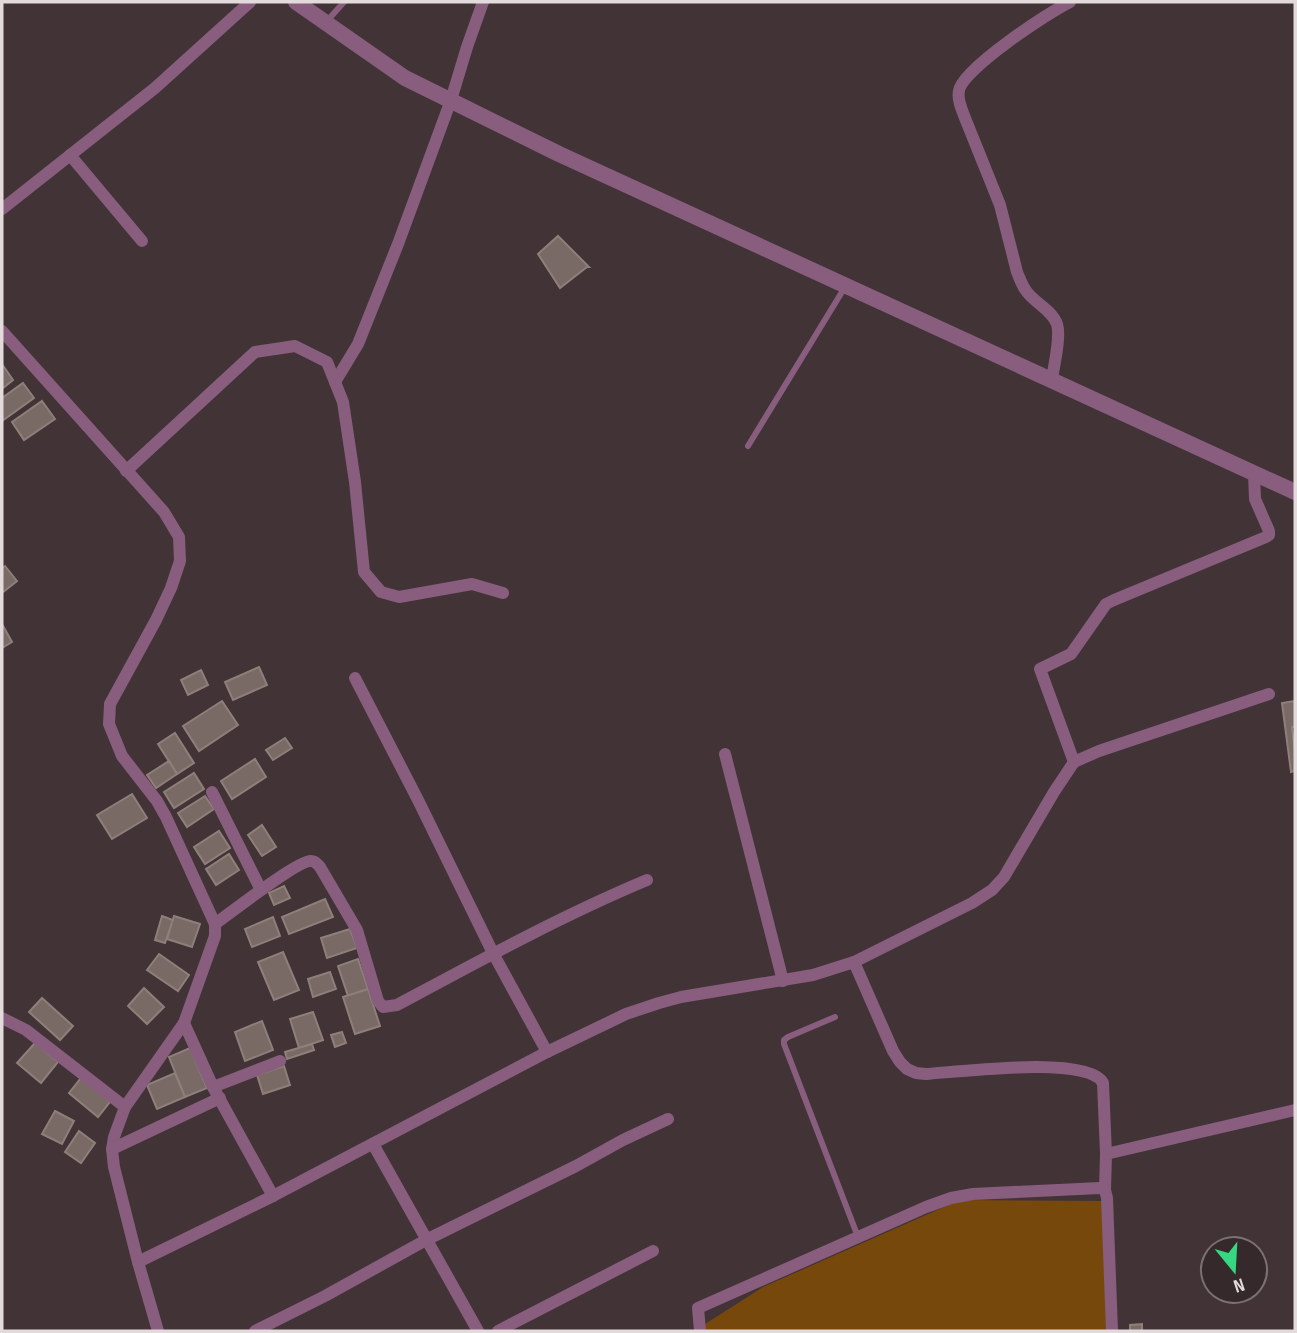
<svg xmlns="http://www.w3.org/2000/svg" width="1297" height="1333" font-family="'Sofia Sans Condensed',sans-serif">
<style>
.green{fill:#77480c}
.building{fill:#796a66;stroke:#8e7f7b;stroke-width:2}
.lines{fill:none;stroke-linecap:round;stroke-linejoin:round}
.service{stroke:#885d7d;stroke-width:6}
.minor{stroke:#885d7d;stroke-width:12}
.tertiary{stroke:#885d7d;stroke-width:16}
</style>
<rect width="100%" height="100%" fill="#413336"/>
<polygon class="green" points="960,1200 1109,1201 1108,1331 703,1331 702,1326 763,1287"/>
<g class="building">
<polygon points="558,236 589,267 587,267 560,288 538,254"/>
<polygon points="2,364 13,380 2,389"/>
<polygon points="23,383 34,398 2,421 2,398"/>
<polygon points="42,401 55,419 24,440 12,422"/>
<polygon points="5,566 17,581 2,593 2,568"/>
<polygon points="2,624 12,642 2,648"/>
<polygon points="259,667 267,685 233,700 225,682"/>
<polygon points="201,670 208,685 188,695 181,680"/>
<polygon points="222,701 238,725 199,751 183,726"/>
<polygon points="1295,701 1295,727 1292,727 1295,753 1295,771 1291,772 1282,703"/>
<polygon points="175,733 194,763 177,774 158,744"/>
<polygon points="285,738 292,748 273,760 266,750"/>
<polygon points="255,759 266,777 232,799 221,781"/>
<polygon points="169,761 177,774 156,788 147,775"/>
<polygon points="194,773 204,789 174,808 164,792"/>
<polygon points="132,794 147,818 112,839 97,815"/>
<polygon points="205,796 214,809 187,827 178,813"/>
<polygon points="262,825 276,847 262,856 248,835"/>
<polygon points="219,831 230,848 205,864 194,847"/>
<polygon points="229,854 239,870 216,885 206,869"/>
<polygon points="284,886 290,898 274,905 269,893"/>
<polygon points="325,899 333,917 289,934 282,917"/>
<polygon points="162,916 173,920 165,943 155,940"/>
<polygon points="174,916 200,924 192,947 167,939"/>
<polygon points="273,917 280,936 252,947 245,929"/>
<polygon points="350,929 357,948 327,958 321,938"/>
<polygon points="283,952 299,990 274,1000 258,962"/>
<polygon points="159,954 189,975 178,991 147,970"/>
<polygon points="358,959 368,989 348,996 338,966"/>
<polygon points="330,972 336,989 313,997 308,979"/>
<polygon points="144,988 164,1007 147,1024 128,1006"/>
<polygon points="368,989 380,1026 355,1034 343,997"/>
<polygon points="42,998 73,1026 60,1040 29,1012"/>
<polygon points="313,1012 323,1040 299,1048 290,1019"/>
<polygon points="262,1021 273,1050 245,1061 235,1032"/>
<polygon points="342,1032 346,1043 335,1047 331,1035"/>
<polygon points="35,1043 58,1062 41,1083 17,1063"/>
<polygon points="312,1044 314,1050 287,1059 285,1052"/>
<polygon points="190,1048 207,1088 185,1097 169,1057"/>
<polygon points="284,1066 290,1085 263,1094 257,1075"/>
<polygon points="175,1073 185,1097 157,1109 147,1085"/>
<polygon points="81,1078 110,1102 98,1117 69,1093"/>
<polygon points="55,1111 74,1121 62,1144 42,1134"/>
<polygon points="79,1131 95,1143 81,1163 65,1152"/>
<polygon points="1142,1324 1142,1331 1130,1331 1130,1325"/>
</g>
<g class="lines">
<g class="service">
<polyline points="327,21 344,2"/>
<polyline points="748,446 845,287"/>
<polyline points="835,1017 788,1037 784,1040 784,1044 858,1237"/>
</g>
<g class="minor">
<polyline points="70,155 142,241"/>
<polyline points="2,209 155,88 250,2"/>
<polyline points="2,331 164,512 179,537 180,561 171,588 156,620 110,704 109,724 122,756 157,801 166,817 215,924 215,936 184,1023 125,1107 114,1137 112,1149 114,1167 138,1262"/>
<path d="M 1052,379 C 1054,365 1061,337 1057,324 C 1052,310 1035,303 1027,292 C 1022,286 1020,279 1017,272 L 1000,205 L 965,118 C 962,110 957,99 959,91 C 961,70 1049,12 1070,2"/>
<polyline points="335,382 358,344 398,244 451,100 467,47 483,2"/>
<polyline points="126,471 255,352 295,346 327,362 343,402 355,482 364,572 381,592 399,597 472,584 503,593"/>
<polyline points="355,678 418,800 493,953 547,1052"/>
<polyline points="725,754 783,981"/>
<polyline points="1074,762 1040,669 1071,654 1106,604 1114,600 1266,537 1269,535 1269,531 1255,499 1254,474"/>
<polyline points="212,792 261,890"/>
<path d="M 215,924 C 229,914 298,860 311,861 C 316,861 317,864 320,867 L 357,930 L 378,1001 L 383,1007 L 397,1005 C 479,961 561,916 647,880"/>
<path d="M 854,962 L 893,1051 L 900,1062 L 907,1069 L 916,1073 L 926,1074 C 957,1072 1089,1055 1103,1083 L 1106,1154 L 1105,1190"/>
<polyline points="2,1018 26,1030 125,1107"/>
<polyline points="184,1023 213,1087 273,1196"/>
<polyline points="213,1087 280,1061"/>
<polyline points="373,1144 478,1331"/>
<polyline points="112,1149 220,1098"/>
<polyline points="1106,1154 1295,1110"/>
<polyline points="158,1331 138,1262 273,1196 547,1052 626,1014 659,1003 681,997 813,975 854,962 972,903 992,890 1004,877 1054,792 1074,762 1099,751 1269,694"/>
<polyline points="255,1331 325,1296 426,1240 576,1166 623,1140 668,1119"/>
<polyline points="498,1331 653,1251"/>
<polyline points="700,1331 698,1308 926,1207 951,1198 973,1194 1100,1188 1105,1190 1107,1198 1112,1331"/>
</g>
<polyline class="tertiary" points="296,2 405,78 559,154 1295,492"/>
</g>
<rect width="1297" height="1333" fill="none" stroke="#e3dadc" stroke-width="7"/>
<g transform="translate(1234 1270) rotate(162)"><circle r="33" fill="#36292c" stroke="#7b7072" stroke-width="2"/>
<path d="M0-5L12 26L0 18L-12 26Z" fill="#35d881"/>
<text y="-10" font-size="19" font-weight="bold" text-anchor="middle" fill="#e3dadc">N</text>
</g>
</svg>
